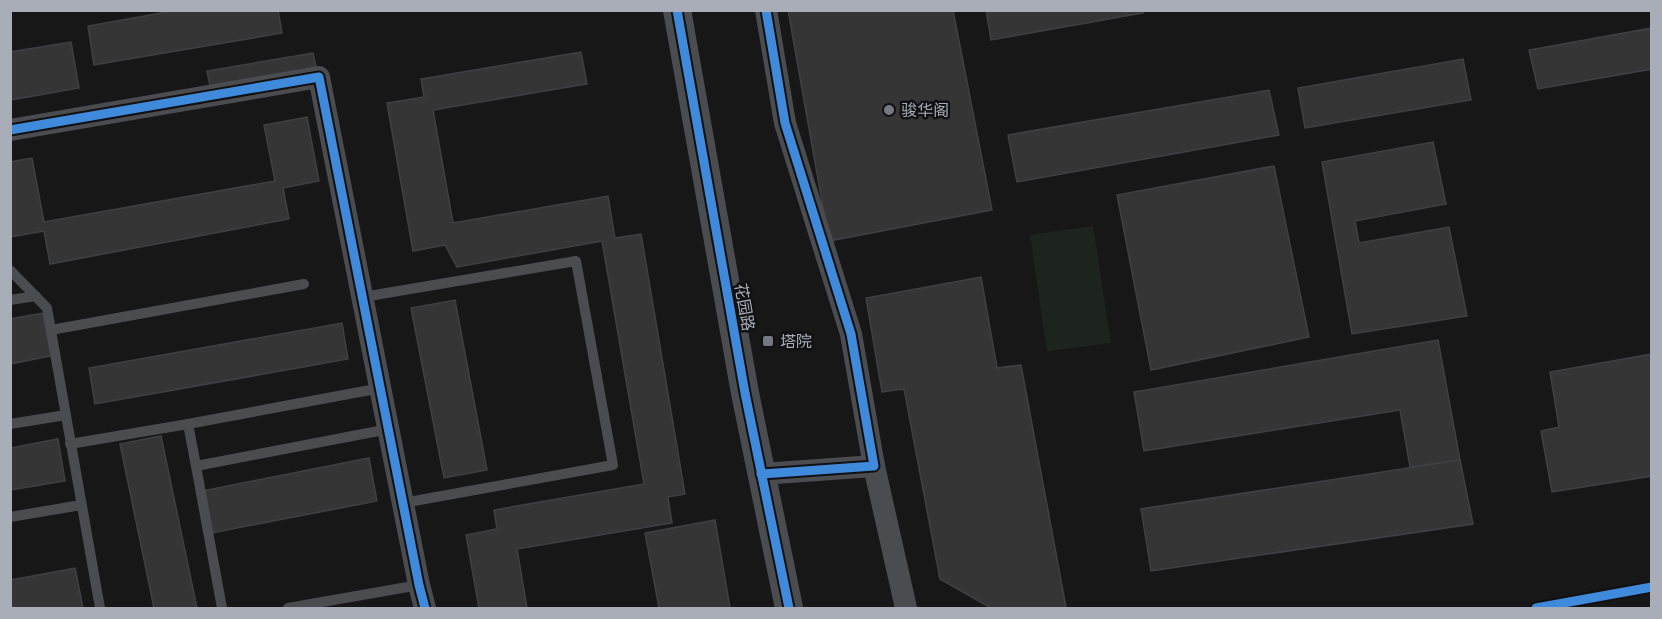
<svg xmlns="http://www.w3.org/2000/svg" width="1662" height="619" font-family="Ubuntu,'Noto Sans SC',sans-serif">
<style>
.green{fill:#1d241e}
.building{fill:#353536;stroke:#3f4043;stroke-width:1.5}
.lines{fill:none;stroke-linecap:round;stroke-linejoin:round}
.service{stroke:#4b4c50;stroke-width:10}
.minor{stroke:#4b4c50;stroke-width:22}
.tertiary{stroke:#4b4c50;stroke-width:28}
.cycleway-casing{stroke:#111113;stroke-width:13}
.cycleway{stroke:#408adc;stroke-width:9}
.poi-dot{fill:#757880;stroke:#111113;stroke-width:2}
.labels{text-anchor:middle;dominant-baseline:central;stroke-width:5;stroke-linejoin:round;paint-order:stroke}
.poi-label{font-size:16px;fill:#a8adb8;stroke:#111113;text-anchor:start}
.street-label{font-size:16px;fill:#a8adb8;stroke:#111113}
</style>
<rect width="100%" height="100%" fill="#171717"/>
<polygon class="green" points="1093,226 1111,343 1047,351 1030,235"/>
<g class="building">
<polygon points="178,10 278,10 282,33 94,65 88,26"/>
<polygon points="788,10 953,10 992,210 829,241"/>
<polygon points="986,10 1142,10 1143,13 991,40"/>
<polygon points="1652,28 1652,69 1538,89 1529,50"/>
<polygon points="71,42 79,88 10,100 10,52"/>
<polygon points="581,52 587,84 433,110 453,223 608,196 615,238 641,234 685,494 668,497 672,523 517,549 527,608 479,608 466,535 497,529 494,510 644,484 602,241 457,267 445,245 413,251 387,103 424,97 421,79"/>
<polygon points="313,53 317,72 211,91 207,71"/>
<polygon points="1463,59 1471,100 1305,128 1298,88"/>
<polygon points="1269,90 1279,135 1017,182 1008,135"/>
<polygon points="307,117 319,181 283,188 289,219 50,264 44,231 10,237 10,162 32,158 44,222 275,181 264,125"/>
<polygon points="1433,142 1446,204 1355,221 1359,243 1449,227 1467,316 1352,334 1322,162"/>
<polygon points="1274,166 1309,337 1151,370 1117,195"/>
<polygon points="981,277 997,368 1021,365 1066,607 1059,608 991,608 940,579 904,389 882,392 866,298"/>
<polygon points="455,300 487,470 444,478 411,308"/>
<polygon points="43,313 51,356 10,364 10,319"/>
<polygon points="342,323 348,359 95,404 89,368"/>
<polygon points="1438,340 1460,460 1410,467 1400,410 1144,451 1134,392"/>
<polygon points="1652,354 1652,476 1552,492 1541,431 1559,427 1550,372"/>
<polygon points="161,436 197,608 154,608 120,444"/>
<polygon points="58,439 65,481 10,490 10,448"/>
<polygon points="369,458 377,501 211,533 202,491"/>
<polygon points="1460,460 1473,524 1151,571 1141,509"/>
<polygon points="715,520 730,608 659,608 645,533"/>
<polygon points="75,568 83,608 10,608 10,580"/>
</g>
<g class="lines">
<g class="service">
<polyline points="10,270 47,308 100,608"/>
<polyline points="363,297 576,261 613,465 403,503"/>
<polyline points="10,300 36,296"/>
<polyline points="51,330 304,284"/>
<polyline points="381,388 188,424 196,466 389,429"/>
<polyline points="10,424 66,415"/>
<polyline points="70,444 188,424"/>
<polyline points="196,466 222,608"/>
<polyline points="10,517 81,505"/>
<polyline points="288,608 419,585"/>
</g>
<g class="minor">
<polyline points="10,130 319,77 419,585 425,608"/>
<polyline points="874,466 906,608"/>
<polyline points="761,474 874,466 851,334 785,123 766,10"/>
</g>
<polyline class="tertiary" points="677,10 745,393 789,608"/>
<g class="cycleway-casing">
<g id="cycleway">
<polyline points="677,10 745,393 789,608"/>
<polyline points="10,130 319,77 419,585 425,608"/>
<polyline points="761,474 874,466 851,334 785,123 766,10"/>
<polyline points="1536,608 1652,587"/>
</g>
</g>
<use href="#cycleway" class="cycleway"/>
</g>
<g class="poi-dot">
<circle cx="889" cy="110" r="6"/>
<rect x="762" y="335" width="12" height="12" rx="3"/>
</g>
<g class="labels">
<g class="poi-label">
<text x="901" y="110">骏华阁</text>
<text x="780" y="341">塔院</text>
</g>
<g class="street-label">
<text transform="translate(745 307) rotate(80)">花园路</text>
</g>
</g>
<rect width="1662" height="619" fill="none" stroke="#a8adb8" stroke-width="24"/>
</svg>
